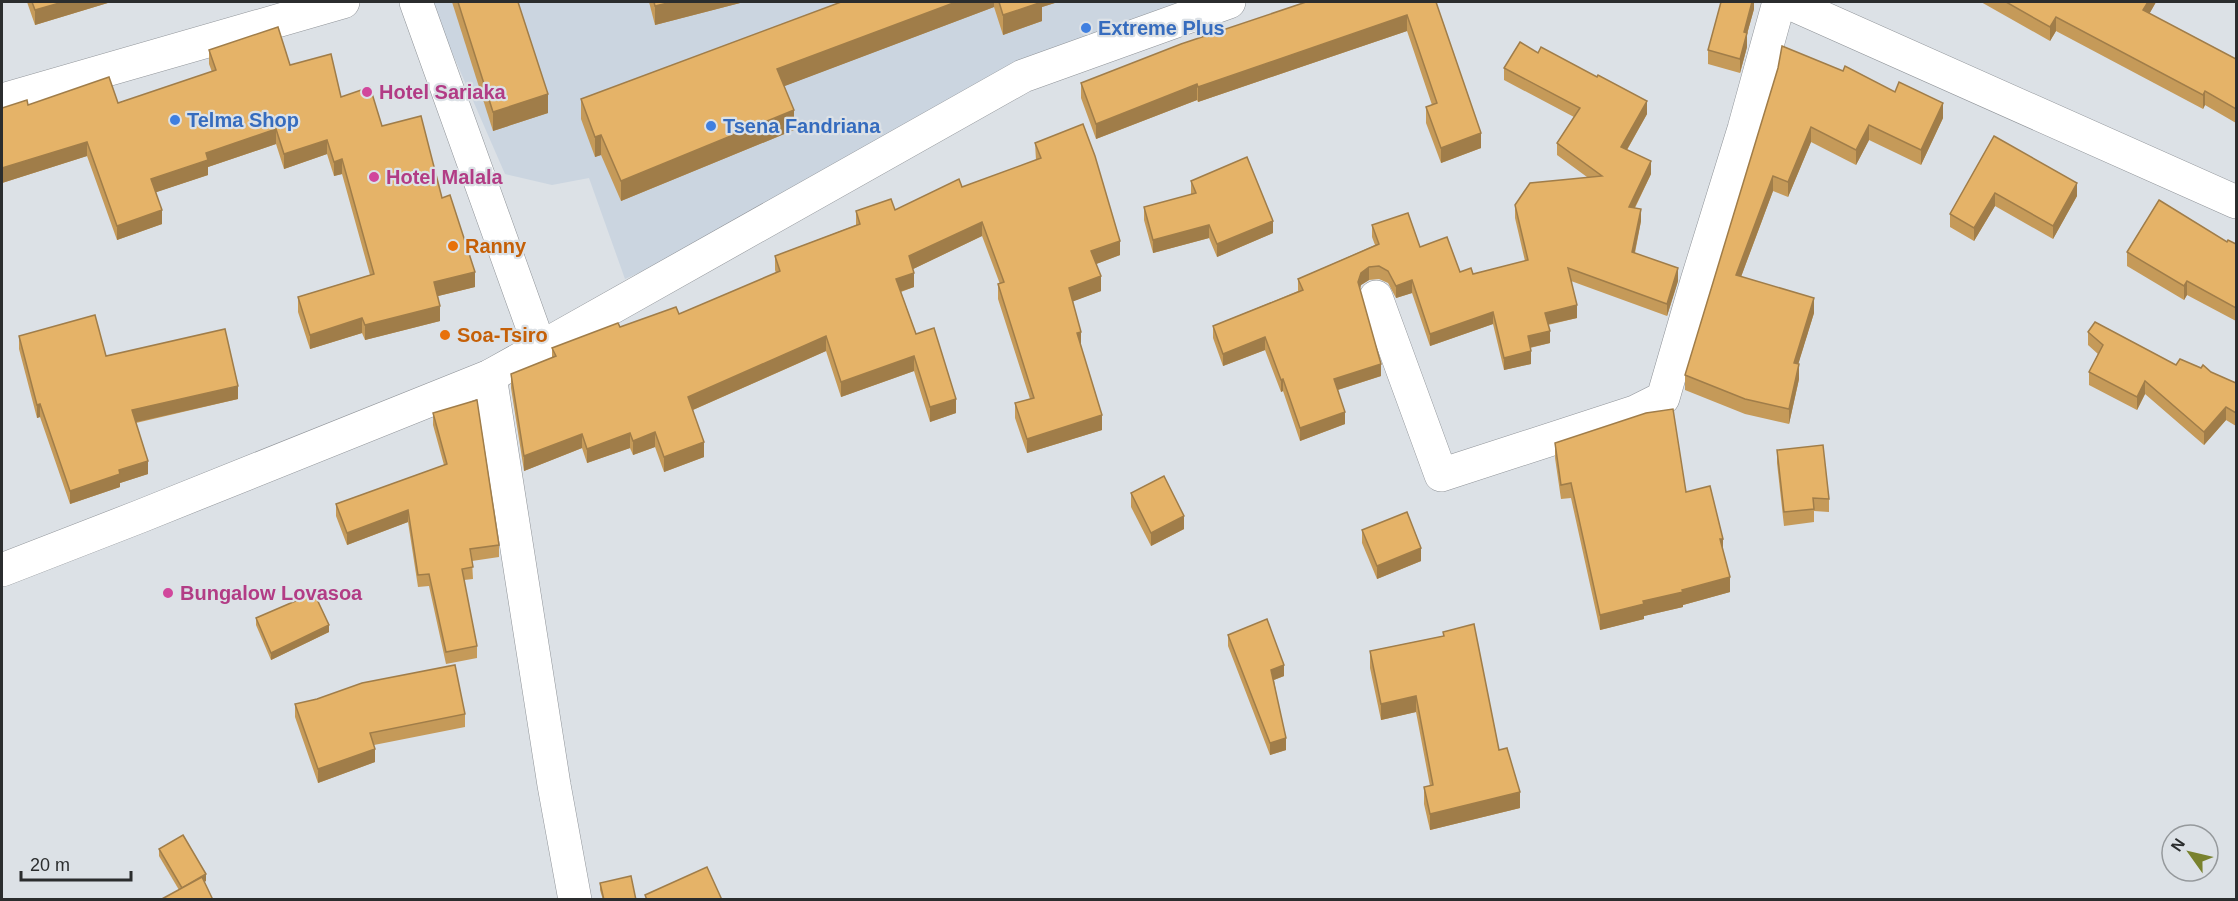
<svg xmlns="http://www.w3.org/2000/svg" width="2238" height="901" font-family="Helvetica,sans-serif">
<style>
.built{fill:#cbd5e0}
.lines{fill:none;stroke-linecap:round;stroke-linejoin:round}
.minor-casing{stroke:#8f9398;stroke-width:34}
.tertiary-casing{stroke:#8f9398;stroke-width:34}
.secondary-casing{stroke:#8f9398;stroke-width:34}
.minor{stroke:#fff;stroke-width:33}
.tertiary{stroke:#fff;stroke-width:33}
.secondary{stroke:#fff;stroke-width:33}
.wall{fill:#c59a59}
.shaded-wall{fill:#a07d49}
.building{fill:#e5b368;stroke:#a07d49;stroke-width:1.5}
.shop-dot{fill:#3f7fe0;stroke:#dce1e6;stroke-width:2}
.hotel-dot{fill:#d1479c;stroke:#dce1e6;stroke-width:2}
.food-dot{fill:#e8710a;stroke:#dce1e6;stroke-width:2}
.labels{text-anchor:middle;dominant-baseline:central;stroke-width:4.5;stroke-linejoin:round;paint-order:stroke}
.shop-label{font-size:20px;font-weight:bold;fill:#366cbe;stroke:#dce1e6;text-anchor:start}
.hotel-label{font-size:20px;font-weight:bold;fill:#b23c85;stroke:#dce1e6;text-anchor:start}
.food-label{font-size:20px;font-weight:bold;fill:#c56008;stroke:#dce1e6;text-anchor:start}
</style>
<rect width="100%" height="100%" fill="#dce1e6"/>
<polygon class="built" points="430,2 1228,2 1024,78 821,191 625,279 589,178 552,185 505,174"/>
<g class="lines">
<g class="minor-casing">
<g id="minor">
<polyline points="1376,297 1441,475 1635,412 1663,398 1697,281 1744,129 1779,2"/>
<polyline points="490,376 554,785 575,900"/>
<polyline points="2,570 141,516 490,376 540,348"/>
</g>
</g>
<g class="tertiary-casing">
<polyline id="tertiary" points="1787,2 2236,202"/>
</g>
<g class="secondary-casing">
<g id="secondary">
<polyline points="416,2 540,348 1023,76 1229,2"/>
<polyline points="2,100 343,2"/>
</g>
</g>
<use href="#minor" class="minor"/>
<use href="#tertiary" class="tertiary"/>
<use href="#secondary" class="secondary"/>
</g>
<g class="wall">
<polygon points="27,2 111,2 35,25"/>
<polygon points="452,2 518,2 548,113 493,131"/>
<polygon points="649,2 744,2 655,25"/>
<polygon points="841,2 1058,2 1042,7 1042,21 1003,35 994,7 784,86 794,130 621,201 601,155 595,157 581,119 581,99"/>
<polygon points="1436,2 1481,148 1441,163 1426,123 1426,107 1432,105 1407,31 1198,102 1197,100 1096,139 1081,98 1081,83"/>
<polygon points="1754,2 1754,9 1747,34 1747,47 1740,73 1708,64 1708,50"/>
<polygon points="1981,2 2156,2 2149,14 2236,59 2236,123 2205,105 2203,109 2056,31 2050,41"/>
<polygon points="209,50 290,65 341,97 382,126 442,198 475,287 438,296 440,321 365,340 362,333 310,349 298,312 298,297 370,275 342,174 334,176 327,154 284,169 276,144 208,167 208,175 156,192 162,224 117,240 87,156 2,183 2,108 28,105 118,103 212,72 209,64"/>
<polygon points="1538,53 1647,114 1627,150 1651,174 1635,208 1641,221 1635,253 1678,281 1667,316 1571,281 1577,318 1548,325 1550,343 1530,348 1531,364 1504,370 1493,324 1430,346 1412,293 1396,298 1388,283 1379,279 1369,280 1361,285 1360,289 1381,376 1338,390 1345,424 1300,441 1283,391 1281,392 1265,350 1223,366 1213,338 1213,326 1298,291 1298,279 1375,245 1372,237 1372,225 1420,247 1460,272 1473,274 1525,261 1515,218 1515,205 1587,177 1557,155 1557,143 1574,117 1504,80 1504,68"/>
<polygon points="1778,68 1943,118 1921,165 1869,140 1856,165 1811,142 1788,197 1773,191 1741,277 1814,313 1798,364 1799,379 1789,424 1745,414 1685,390 1685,375"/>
<polygon points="1994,136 2077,196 2053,239 1995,206 1974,241 1950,227 1950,214"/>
<polygon points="1035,143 1120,255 1096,264 1101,291 1073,301 1081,346 1102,430 1027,453 1015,418 1015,403 1030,399 998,299 998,284 1000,284 982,236 913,269 914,287 901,292 916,334 956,413 930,422 914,371 841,397 826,351 693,410 704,457 664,472 655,447 633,455 630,448 587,463 582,448 524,471 511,388 511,374 552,358 552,348 620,327 679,314 776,273 775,270 775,256 856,225 856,211 895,210 962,187 1036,160"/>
<polygon points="1191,181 1273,233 1217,257 1209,238 1153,253 1144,220 1144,207 1191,195"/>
<polygon points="2227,242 2236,244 2236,321 2187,295 2184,300 2127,266 2127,252"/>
<polygon points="2088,332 2176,365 2211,372 2236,383 2236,426 2226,420 2204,445 2145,394 2137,410 2089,385 2089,372 2098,354 2088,345"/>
<polygon points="19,336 106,356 238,399 136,423 148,474 120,483 120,487 70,504 40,417 37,418 19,349"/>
<polygon points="433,413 499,545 499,557 472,561 473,579 464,580 477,646 477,658 446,664 429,586 418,587 408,522 347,545 336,516 336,504 444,465 433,425"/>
<polygon points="1555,443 1686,492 1723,553 1730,592 1683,605 1683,607 1644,616 1644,619 1600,630 1571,498 1561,499 1555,458"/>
<polygon points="1777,450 1829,499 1829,512 1814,511 1814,522 1784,526 1777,463"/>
<polygon points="1131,493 1184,529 1151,546 1131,507"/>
<polygon points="1362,530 1421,561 1377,579 1362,543"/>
<polygon points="256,618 329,632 271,660 256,625"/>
<polygon points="1443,632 1499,750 1520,808 1430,830 1424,804 1424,787 1430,786 1416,712 1381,720 1370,668 1370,651 1443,636"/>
<polygon points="1228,635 1284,676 1274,680 1286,750 1270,755 1228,646"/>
<polygon points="295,704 465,714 465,727 374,745 375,762 318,783 295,717"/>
<polygon points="159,849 206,881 179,890 159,856"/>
<polygon points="600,883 636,900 603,900 600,890"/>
</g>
<g class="shaded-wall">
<polygon points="63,2 111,2 35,25 35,10"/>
<polygon points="672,2 744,2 655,25 655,6"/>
<polygon points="956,2 994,2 994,7 777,89 777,69"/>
<polygon points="1038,2 1058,2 1042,7 1042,21 1003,35 1003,15"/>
<polygon points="1752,2 1754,2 1754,9 1747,34 1747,47 1740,73 1740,59 1744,32"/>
<polygon points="2148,2 2156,2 2143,25 2143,10"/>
<polygon points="1407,15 1407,31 1198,102 1198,87"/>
<polygon points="2056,17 2056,31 2050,41 2050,27"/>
<polygon points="1197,84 1197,100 1096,139 1096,124"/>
<polygon points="2205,91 2205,105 2203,109 2203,95"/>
<polygon points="548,94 548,113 493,131 493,112"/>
<polygon points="1647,101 1647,114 1621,160 1621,147"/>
<polygon points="1943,103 1943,118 1921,165 1921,150"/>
<polygon points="794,110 794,130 621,201 621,181"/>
<polygon points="1869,125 1869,140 1856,165 1856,150"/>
<polygon points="1811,127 1811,142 1788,197 1788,182"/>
<polygon points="276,129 276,144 208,167 208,175 151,194 151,179 206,153"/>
<polygon points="1481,133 1481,148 1441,163 1441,148"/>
<polygon points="601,135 601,155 595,157 595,137"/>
<polygon points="327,140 327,154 284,169 284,154"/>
<polygon points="87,142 87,156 2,183 2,168"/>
<polygon points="342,159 342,174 334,176 334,162"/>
<polygon points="1651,161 1651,174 1629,219 1629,207"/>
<polygon points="1773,176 1773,191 1736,290 1736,275"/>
<polygon points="2077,183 2077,196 2053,239 2053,226"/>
<polygon points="1995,193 1995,206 1974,241 1974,228"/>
<polygon points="1641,209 1641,221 1632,265 1632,252"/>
<polygon points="162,210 162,224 117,240 117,226"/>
<polygon points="1273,221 1273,233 1217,257 1217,244"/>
<polygon points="982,222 982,236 909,271 909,256"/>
<polygon points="1209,225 1209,238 1153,253 1153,240"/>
<polygon points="1120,241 1120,255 1091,266 1091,251"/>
<polygon points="1369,267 1369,280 1361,285 1358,294 1358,282 1361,273"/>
<polygon points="1678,268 1678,281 1667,316 1667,304"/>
<polygon points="475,272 475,287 434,297 434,282"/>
<polygon points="914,273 914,287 896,293 896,279"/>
<polygon points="1101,276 1101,291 1069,303 1069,288"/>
<polygon points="1412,280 1412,293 1396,298 1396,286"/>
<polygon points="2187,281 2187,295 2184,300 2184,286"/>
<polygon points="1814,298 1814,313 1794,378 1794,363"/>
<polygon points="1577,305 1577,318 1545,325 1545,313"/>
<polygon points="440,306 440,321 365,340 365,325"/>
<polygon points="1493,312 1493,324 1430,346 1430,334"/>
<polygon points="362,318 362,333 310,349 310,335"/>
<polygon points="1550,331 1550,343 1528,348 1528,336"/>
<polygon points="1081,332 1081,347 1077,333"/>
<polygon points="826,336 826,351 688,412 688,397"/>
<polygon points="1265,337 1265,350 1223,366 1223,354"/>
<polygon points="1531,351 1531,364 1504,370 1504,358"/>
<polygon points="914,356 914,371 841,397 841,382"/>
<polygon points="1381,364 1381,376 1334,391 1334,379"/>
<polygon points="1799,364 1799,379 1789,424 1789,409"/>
<polygon points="1283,379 1283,391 1281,392 1281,380"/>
<polygon points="2145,381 2145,394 2137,410 2137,397"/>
<polygon points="238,386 238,399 132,423 132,410"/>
<polygon points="956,399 956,413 930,422 930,407"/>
<polygon points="40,404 40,417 37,418 37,405"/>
<polygon points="2226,407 2226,420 2204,445 2204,432"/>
<polygon points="1345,412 1345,424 1300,441 1300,428"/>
<polygon points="1102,415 1102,430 1027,453 1027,439"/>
<polygon points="655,432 655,447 633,455 633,441"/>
<polygon points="630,433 630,448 587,463 587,449"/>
<polygon points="582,434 582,448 524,471 524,456"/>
<polygon points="704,442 704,457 664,472 664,457"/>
<polygon points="148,461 148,474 120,483 120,487 70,504 70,491 119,470"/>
<polygon points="408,510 408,522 347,545 347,533"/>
<polygon points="1184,516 1184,529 1151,546 1151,533"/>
<polygon points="1720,539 1723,539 1723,553"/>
<polygon points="1421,548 1421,561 1377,579 1377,566"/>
<polygon points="1730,577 1730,592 1683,605 1683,607 1644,616 1644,619 1600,630 1600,615 1643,601"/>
<polygon points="329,625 329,632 271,660 271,653"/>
<polygon points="1284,665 1284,676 1271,681 1271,670"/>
<polygon points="1416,696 1416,712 1381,720 1381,704"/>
<polygon points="1286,738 1286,750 1270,755 1270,743"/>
<polygon points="375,749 375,762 318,783 318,769"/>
<polygon points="1520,792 1520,808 1430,830 1430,814"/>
<polygon points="206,874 206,881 182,896 182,889"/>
</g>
<g class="building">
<polygon points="32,2 63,2 35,10"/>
<polygon points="458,2 518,2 548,94 493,112"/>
<polygon points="654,2 672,2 655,6"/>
<polygon points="841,2 956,2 777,69 794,110 621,181 601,135 595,137 581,99"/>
<polygon points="999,2 1042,2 1003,15"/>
<polygon points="1306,2 1436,2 1481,133 1441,148 1426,107 1437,103 1407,15 1198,87 1197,84 1096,124 1081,83 1181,44"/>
<polygon points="1721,2 1752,2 1744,32 1747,33 1740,59 1708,50"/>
<polygon points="2006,2 2148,2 2143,10 2236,59 2236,109 2205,91 2203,95 2056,17 2050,27"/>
<polygon points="278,27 290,65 331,54 341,97 370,87 382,126 421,116 442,198 450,195 475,272 434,282 440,306 365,325 362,318 310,335 298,297 374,274 342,159 334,162 327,140 284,154 276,129 206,153 208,160 151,179 162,210 117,226 87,142 2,168 2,108 27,100 28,105 109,77 118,103 216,70 209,50"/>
<polygon points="1520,42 1538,53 1541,47 1597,77 1598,75 1647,101 1621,147 1651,161 1629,207 1641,209 1632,252 1678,268 1667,304 1568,268 1577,305 1545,313 1550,331 1528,336 1531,351 1504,358 1493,312 1430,334 1412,280 1396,286 1388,271 1379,266 1369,267 1361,273 1358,282 1381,364 1334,379 1345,412 1300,428 1283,379 1281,380 1265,337 1223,354 1213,326 1303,290 1298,279 1379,244 1372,225 1408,213 1420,247 1447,237 1460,272 1471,268 1473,274 1528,260 1515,205 1530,183 1602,176 1557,143 1580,108 1504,68"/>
<polygon points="1782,46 1843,71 1845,66 1895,92 1899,82 1943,103 1921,150 1869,125 1856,150 1811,127 1788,182 1773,176 1736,275 1814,298 1794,363 1799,364 1789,409 1745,399 1685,375 1778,68"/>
<polygon points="1083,124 1095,156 1120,241 1091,251 1101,276 1069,288 1081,332 1077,333 1102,415 1027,439 1015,403 1034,398 998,284 1004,282 982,222 909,256 914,273 896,279 916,334 934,328 956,399 930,407 914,356 841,382 826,336 688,397 704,442 664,457 655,432 633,441 630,433 587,449 582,434 524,456 511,374 556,356 552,348 618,323 620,327 676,307 679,314 780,271 775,256 860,224 856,211 891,199 895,210 959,179 962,187 1041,158 1035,143"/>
<polygon points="1994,136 2077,183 2053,226 1995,193 1974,228 1950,214"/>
<polygon points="1247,157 1273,221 1217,244 1209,225 1153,240 1144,207 1196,193 1191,181"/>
<polygon points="2159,200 2227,242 2228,240 2236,244 2236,308 2187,281 2184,286 2127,252"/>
<polygon points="95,315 106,356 225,329 238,386 132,410 148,461 119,470 120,474 70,491 40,404 37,405 19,336"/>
<polygon points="2095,322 2176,365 2180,359 2201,368 2203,365 2211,372 2236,383 2236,413 2226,407 2204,432 2145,381 2137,397 2089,372 2103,345 2088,332"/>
<polygon points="477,400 499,545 470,549 473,567 462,569 477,646 446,652 429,574 418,575 408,510 347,533 336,504 447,464 433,413"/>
<polygon points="1673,409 1686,492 1710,486 1723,539 1720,539 1730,577 1682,590 1683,592 1643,601 1644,604 1600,615 1571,483 1561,485 1555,443 1646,413"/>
<polygon points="1823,445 1829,499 1813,498 1814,509 1784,512 1777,450"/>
<polygon points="1164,476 1184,516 1151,533 1131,493"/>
<polygon points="1407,512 1421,548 1377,566 1362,530"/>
<polygon points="314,593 329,625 271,653 256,618"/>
<polygon points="1267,619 1284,665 1271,670 1286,738 1270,743 1228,635"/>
<polygon points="1474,624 1499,750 1507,748 1520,792 1430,814 1424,787 1433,785 1416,696 1381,704 1370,651 1444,636 1443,632"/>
<polygon points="455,665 465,714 370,733 375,749 318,769 295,704 317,699 362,683"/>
<polygon points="183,835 206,874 182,888 159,849"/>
<polygon points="707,867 722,900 647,900 645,895"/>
<polygon points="631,876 636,900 604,900 600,883"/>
<polygon points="202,877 213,900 160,900"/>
</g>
<g class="shop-dot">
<circle cx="1086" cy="28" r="6"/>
<circle cx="175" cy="120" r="6"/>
<circle cx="711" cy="126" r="6"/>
</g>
<g class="hotel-dot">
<circle cx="367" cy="92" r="6"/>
<circle cx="374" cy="177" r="6"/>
<circle cx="168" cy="593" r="6"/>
</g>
<g class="food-dot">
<circle cx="453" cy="246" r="6"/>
<circle cx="445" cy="335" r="6"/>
</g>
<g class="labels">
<g class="shop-label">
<text x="1098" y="28">Extreme Plus</text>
<text x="187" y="120">Telma Shop</text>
<text x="723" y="126">Tsena Fandriana</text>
</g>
<g class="hotel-label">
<text x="379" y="92">Hotel Sariaka</text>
<text x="386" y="177">Hotel Malala</text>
<text x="180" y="593">Bungalow Lovasoa</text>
</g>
<g class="food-label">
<text x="465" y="246">Ranny</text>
<text x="457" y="335">Soa-Tsiro</text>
</g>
</g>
<rect width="2238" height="901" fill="none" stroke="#2b2d2e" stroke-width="6"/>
<g transform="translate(2190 853) rotate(304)"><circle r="28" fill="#dce1e6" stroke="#95999c" stroke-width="1.5"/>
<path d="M0-4.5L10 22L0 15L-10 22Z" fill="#79822e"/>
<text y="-9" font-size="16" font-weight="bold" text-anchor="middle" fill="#2b2d2e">N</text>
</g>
<path d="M21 871v9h110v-9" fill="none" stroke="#2b2d2e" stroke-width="3"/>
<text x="30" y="871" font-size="18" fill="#2b2d2e" stroke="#dce1e6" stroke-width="4.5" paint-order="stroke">20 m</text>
</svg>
